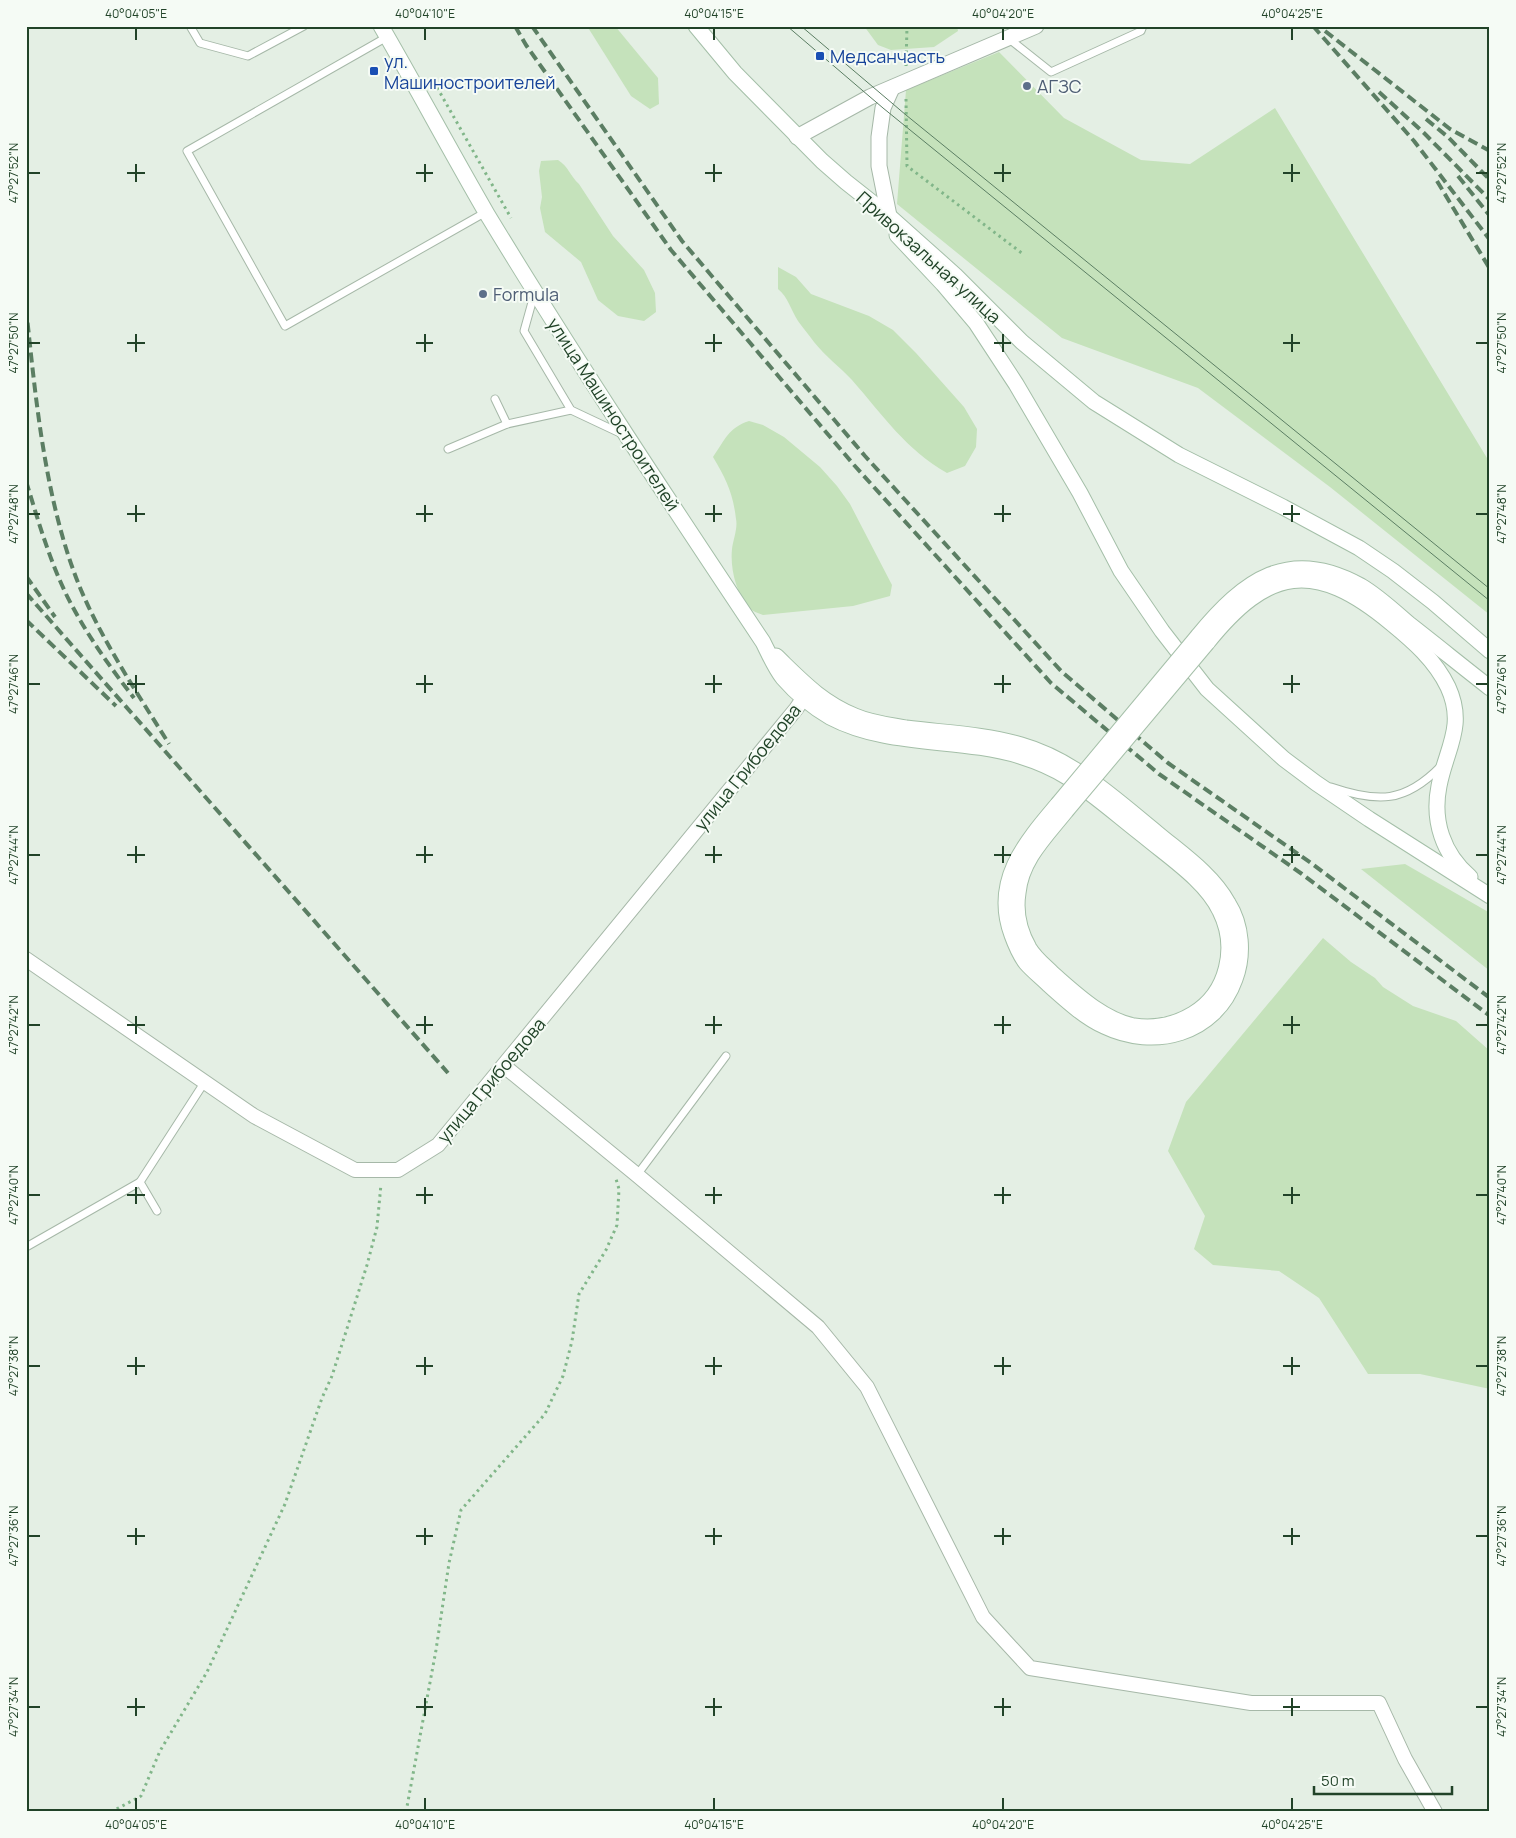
<svg xmlns="http://www.w3.org/2000/svg" width="1516" height="1838" font-family="Manrope,sans-serif">
<style>
.green{fill:#c5e2bb}
.lines{fill:none;stroke-linecap:round;stroke-linejoin:round}
.service-casing{stroke:#a6b8a8;stroke-width:9}
.minor-casing{stroke:#a6b8a8;stroke-width:16}
.tertiary-casing{stroke:#a6b8a8;stroke-width:17}
.secondary-casing{stroke:#a4bfa8;stroke-width:17}
.path{stroke:#81b689;stroke-width:3;stroke-dasharray:2.5 4;stroke-linecap:butt}
.service{stroke:#fff;stroke-width:7}
.minor{stroke:#fff;stroke-width:14}
.tertiary{stroke:#fff;stroke-width:15}
.secondary{stroke:#fff;stroke-width:15}
.tram{stroke:#5b7e63;stroke-width:1}
.rail{stroke:#5b7e63;stroke-width:4;stroke-dasharray:10 5;stroke-linecap:butt}
.secondary-bridge-casing{stroke:#a4bfa8;stroke-width:17;stroke-linecap:butt}
.secondary-bridge{stroke:#fff;stroke-width:15}
.ticks{fill:none;stroke:#214328;stroke-width:2}
.transit-dot{fill:#1a4fb4;stroke:#f5fbf5;stroke-width:2}
.service-dot{fill:#5c6f8a;stroke:#f5fbf5;stroke-width:2}
.labels{text-anchor:middle;dominant-baseline:central;stroke-width:4;stroke-linejoin:round;paint-order:stroke}
.transit-label{font-size:18px;fill:#164399;stroke:#f5fbf5;text-anchor:start}
.service-label{font-size:18px;fill:#4e5e75;stroke:#f5fbf5;text-anchor:start}
.street-label{font-size:18px;fill:#214328;stroke:#f5fbf5}
.neatline{fill:none;stroke:#214328;stroke-width:2}
.ticks-label{font-size:12px;text-anchor:middle;fill:#214328}
</style>
<rect width="100%" height="100%" fill="#e4efe4"/>
<g class="green">
<polygon points="587,26 615,26 658,78 659,104 650,109 631,96"/>
<polygon points="864,26 957,26 958,31 934,47 891,50 878,45"/>
<polygon points="999,52 1064,118 1141,160 1190,164 1275,108 1490,463 1490,615 1330,487 1198,388 1062,338 897,204 906,90"/>
<path d="M 558,160 C 569,167 570,176 579,184 L 613,236 L 644,270 L 655,293 L 656,312 L 644,321 L 618,316 L 598,300 L 581,262 L 545,232 L 540,208 L 542,197 L 539,171 L 541,161 Z"/>
<path d="M 778,267 L 796,277 L 811,294 L 869,316 L 893,330 L 916,353 L 964,407 L 977,429 L 976,447 L 965,466 L 947,473 C 906,450 882,414 852,380 C 840,367 825,356 814,342 C 809,335 803,328 798,321 C 791,310 788,297 778,289 Z"/>
<path d="M 749,421 L 763,425 L 784,437 L 820,467 L 837,486 L 850,504 L 892,585 L 890,596 L 853,606 L 763,615 C 758,613 752,611 749,608 C 736,593 730,568 732,549 C 733,540 738,528 736,519 C 733,493 726,479 713,457 C 725,440 728,428 749,421 Z"/>
<polygon points="1405,864 1490,913 1490,971 1361,869"/>
<polygon points="1323,938 1351,962 1375,978 1383,987 1413,1006 1456,1021 1490,1051 1490,1389 1420,1374 1368,1374 1319,1298 1279,1271 1213,1265 1194,1249 1205,1216 1168,1151 1186,1102"/>
</g>
<g class="lines">
<g class="service-casing">
<g id="service">
<polyline points="190,26 200,43 248,56 304,26"/>
<polyline points="387,37 187,151 285,326 486,212"/>
<polyline points="1008,38 1051,72 1141,31 1143,26"/>
<polyline points="534,295 524,331 571,410 622,434"/>
<polyline points="495,399 507,424"/>
<polyline points="448,449 507,424 571,410"/>
<path d="M 1331,787 C 1378,803 1405,803 1441,766"/>
<polyline points="637,1175 726,1056"/>
<polyline points="157,1211 140,1182 204,1083"/>
<polyline points="28,1246 140,1182"/>
</g>
</g>
<g class="minor-casing">
<g id="minor">
<polyline points="26,959 254,1116 355,1170 398,1170 438,1145 796,709 809,690"/>
<polyline points="504,1066 637,1175 818,1327 867,1387 983,1617 1030,1668 1251,1703 1379,1703 1405,1759 1435,1812"/>
</g>
</g>
<g class="tertiary-casing">
<g id="tertiary">
<polyline points="797,137 870,97 1036,26"/>
<polyline points="889,216 879,166 879,137 883,108 892,88"/>
</g>
</g>
<g class="secondary-casing">
<g id="secondary">
<path d="M 381,26 C 417,88 451,152 487,214 C 575,359 669,501 763,642 C 769,654 775,668 783,678 C 796,693 813,707 830,717 C 889,748 958,737 1020,756 C 1036,761 1053,768 1067,777 C 1094,794 1118,816 1144,836 C 1169,857 1206,881 1220,911 C 1238,947 1228,993 1193,1014 C 1175,1025 1155,1029 1134,1026 C 1103,1020 1076,994 1053,974 C 1045,966 1035,958 1029,948 C 1020,932 1015,912 1018,893 C 1021,860 1046,836 1066,811"/>
<polyline points="696,26 735,73 822,161 846,182 889,216 955,275 1022,342 1094,402 1179,455 1283,507 1359,548 1393,571 1433,602 1490,651"/>
<polyline points="897,235 943,284 976,323 1016,384 1080,493 1121,571 1162,631 1207,689 1284,759 1316,783 1369,819 1490,896"/>
<path d="M 1198,636 C 1244,580 1289,546 1361,586 C 1378,596 1394,611 1409,624 C 1436,645 1463,667 1490,688"/>
<path d="M 1207,643 C 1268,567 1314,559 1391,623 C 1413,641 1435,660 1448,687 C 1466,726 1446,749 1439,786 C 1432,821 1443,854 1470,877"/>
<path d="M 776,656 C 802,681 821,702 855,716 C 871,723 889,725 906,728 C 945,733 984,734 1021,745 C 1074,760 1115,799 1157,833 C 1182,854 1212,874 1228,903 C 1242,925 1244,955 1235,979 C 1215,1035 1154,1050 1104,1026 C 1084,1017 1066,1000 1049,985 C 1042,978 1033,971 1026,963 C 1020,955 1016,946 1012,935 C 992,881 1025,843 1058,804"/>
</g>
</g>
<g class="path">
<polyline points="906,66 907,26"/>
<polyline points="434,82 511,218"/>
<polyline points="906,99 907,166 1023,254"/>
<polyline points="111,1812 141,1796 160,1751 207,1672 285,1504 322,1398 332,1376 367,1265 377,1227 381,1184"/>
<polyline points="406,1812 436,1650 449,1563 461,1510 545,1414 563,1376 572,1341 579,1294 606,1250 617,1225 619,1189 616,1179"/>
</g>
<use href="#service" class="service"/>
<use href="#minor" class="minor"/>
<use href="#tertiary" class="tertiary"/>
<use href="#secondary" class="secondary"/>
<g class="tram">
<polyline points="787,26 883,108 1490,601"/>
<polyline points="801,26 906,115 1490,589"/>
</g>
<g class="rail">
<polyline points="515,26 526,45 671,250 854,465 1051,683 1159,774 1302,874 1490,1016"/>
<polyline points="532,26 682,241 865,456 1062,672 1168,763 1311,863 1490,998"/>
<polyline points="1313,26 1414,141 1490,240"/>
<polyline points="1325,31 1450,129 1490,151"/>
<polyline points="1379,92 1424,133 1490,200"/>
<polyline points="1426,119 1448,137 1490,180"/>
<polyline points="1458,176 1490,216"/>
<polyline points="1437,181 1490,269"/>
<path d="M 26,308 C 36,401 45,503 81,590 C 104,644 138,694 169,744"/>
<path d="M 26,481 C 38,520 49,559 67,596 C 85,632 109,666 134,698"/>
<polyline points="26,576 55,617"/>
<polyline points="26,593 448,1073"/>
<polyline points="26,620 116,706"/>
</g>
<g class="secondary-bridge-casing">
<g id="secondary-bridge">
<polyline points="1058,804 1198,636"/>
<polyline points="1066,811 1207,643"/>
</g>
</g>
<use href="#secondary-bridge" class="secondary-bridge"/>
</g>
<path class="ticks" d="M 136,28 L 136,40M 425,28 L 425,40M 714,28 L 714,40M 1003,28 L 1003,40M 1292,28 L 1292,40M 136,164 L 136,182M 425,164 L 425,182M 714,164 L 714,182M 1003,164 L 1003,182M 1292,164 L 1292,182M 28,173 L 40,173M 127,173 L 145,173M 416,173 L 433,173M 705,173 L 722,173M 994,173 L 1011,173M 1283,173 L 1300,173M 1476,173 L 1488,173M 136,334 L 136,352M 425,334 L 425,352M 714,334 L 714,352M 1003,334 L 1003,352M 1292,334 L 1292,352M 28,343 L 40,343M 127,343 L 145,343M 416,343 L 433,343M 705,343 L 722,343M 994,343 L 1011,343M 1283,343 L 1300,343M 1476,343 L 1488,343M 136,505 L 136,522M 425,505 L 425,522M 714,505 L 714,522M 1003,505 L 1003,522M 1292,505 L 1292,522M 28,514 L 40,514M 127,514 L 145,514M 416,514 L 433,514M 705,514 L 722,514M 994,514 L 1011,514M 1283,514 L 1300,514M 1476,514 L 1488,514M 136,675 L 136,693M 425,675 L 425,693M 714,675 L 714,693M 1003,675 L 1003,693M 1292,675 L 1292,693M 28,684 L 40,684M 127,684 L 145,684M 416,684 L 433,684M 705,684 L 722,684M 994,684 L 1011,684M 1283,684 L 1300,684M 1476,684 L 1488,684M 136,846 L 136,863M 425,846 L 425,863M 714,846 L 714,863M 1003,846 L 1003,863M 1292,846 L 1292,863M 28,855 L 40,855M 127,855 L 145,855M 416,855 L 433,855M 705,855 L 722,855M 994,855 L 1011,855M 1283,855 L 1300,855M 1476,855 L 1488,855M 136,1016 L 136,1034M 425,1016 L 425,1034M 714,1016 L 714,1034M 1003,1016 L 1003,1034M 1292,1016 L 1292,1034M 28,1025 L 40,1025M 127,1025 L 145,1025M 416,1025 L 433,1025M 705,1025 L 722,1025M 994,1025 L 1011,1025M 1283,1025 L 1300,1025M 1476,1025 L 1488,1025M 136,1187 L 136,1204M 425,1187 L 425,1204M 714,1187 L 714,1204M 1003,1187 L 1003,1204M 1292,1187 L 1292,1204M 28,1195 L 40,1195M 127,1195 L 145,1195M 416,1195 L 433,1195M 705,1195 L 722,1195M 994,1195 L 1011,1195M 1283,1195 L 1300,1195M 1476,1195 L 1488,1195M 136,1357 L 136,1375M 425,1357 L 425,1375M 714,1357 L 714,1375M 1003,1357 L 1003,1375M 1292,1357 L 1292,1375M 28,1366 L 40,1366M 127,1366 L 145,1366M 416,1366 L 433,1366M 705,1366 L 722,1366M 994,1366 L 1011,1366M 1283,1366 L 1300,1366M 1476,1366 L 1488,1366M 136,1528 L 136,1545M 425,1528 L 425,1545M 714,1528 L 714,1545M 1003,1528 L 1003,1545M 1292,1528 L 1292,1545M 28,1536 L 40,1536M 127,1536 L 145,1536M 416,1536 L 433,1536M 705,1536 L 722,1536M 994,1536 L 1011,1536M 1283,1536 L 1300,1536M 1476,1536 L 1488,1536M 136,1698 L 136,1716M 425,1698 L 425,1716M 714,1698 L 714,1716M 1003,1698 L 1003,1716M 1292,1698 L 1292,1716M 28,1707 L 40,1707M 127,1707 L 145,1707M 416,1707 L 433,1707M 705,1707 L 722,1707M 994,1707 L 1011,1707M 1283,1707 L 1300,1707M 1476,1707 L 1488,1707M 136,1798 L 136,1810M 425,1798 L 425,1810M 714,1798 L 714,1810M 1003,1798 L 1003,1810M 1292,1798 L 1292,1810"/>
<g class="transit-dot">
<rect x="815" y="51" width="10" height="10" rx="2.5"/>
<rect x="369" y="66" width="10" height="10" rx="2.5"/>
</g>
<g class="service-dot">
<circle cx="1027" cy="86" r="5"/>
<circle cx="483" cy="294" r="5"/>
</g>
<g class="labels">
<g class="transit-label">
<text x="830" y="56">Медсанчасть</text>
<text x="384" y="61">ул.<tspan x="384" dy="21">Машиностроителей</tspan></text>
</g>
<g class="service-label">
<text x="1037" y="86">АГЗС</text>
<text x="493" y="294">Formula</text>
</g>
<g class="street-label">
<text transform="translate(929 257) rotate(42)">Привокзальная улица</text>
<text transform="translate(614 414) rotate(57)">улица Машиностроителей</text>
<text transform="translate(747 767) rotate(-51)">улица Грибоедова</text>
<text transform="translate(491 1080) rotate(-50)">улица Грибоедова</text>
</g>
</g>
<rect width="1516" height="1838" fill="none" stroke="#f5fbf5" stroke-width="55"/>
<path d="M1314 1786v8h138v-8" fill="none" stroke="#214328" stroke-width="2.5"/>
<text x="1321" y="1786" font-size="15" fill="#214328" stroke="#f5fbf5" stroke-width="4" paint-order="stroke">50 m</text>
<rect x="28" y="28" width="1460" height="1782" class="neatline"/>
<g class="ticks-label">
<text x="136" y="18">40°04'05"E</text>
<text x="425" y="18">40°04'10"E</text>
<text x="714" y="18">40°04'15"E</text>
<text x="1003" y="18">40°04'20"E</text>
<text x="1292" y="18">40°04'25"E</text>
<text transform="translate(14 173) rotate(-90)" y="4">47°27'52"N</text>
<text transform="translate(1502 173) rotate(-90)" y="4">47°27'52"N</text>
<text transform="translate(14 343) rotate(-90)" y="4">47°27'50"N</text>
<text transform="translate(1502 343) rotate(-90)" y="4">47°27'50"N</text>
<text transform="translate(14 514) rotate(-90)" y="4">47°27'48"N</text>
<text transform="translate(1502 514) rotate(-90)" y="4">47°27'48"N</text>
<text transform="translate(14 684) rotate(-90)" y="4">47°27'46"N</text>
<text transform="translate(1502 684) rotate(-90)" y="4">47°27'46"N</text>
<text transform="translate(14 855) rotate(-90)" y="4">47°27'44"N</text>
<text transform="translate(1502 855) rotate(-90)" y="4">47°27'44"N</text>
<text transform="translate(14 1025) rotate(-90)" y="4">47°27'42"N</text>
<text transform="translate(1502 1025) rotate(-90)" y="4">47°27'42"N</text>
<text transform="translate(14 1195) rotate(-90)" y="4">47°27'40"N</text>
<text transform="translate(1502 1195) rotate(-90)" y="4">47°27'40"N</text>
<text transform="translate(14 1366) rotate(-90)" y="4">47°27'38"N</text>
<text transform="translate(1502 1366) rotate(-90)" y="4">47°27'38"N</text>
<text transform="translate(14 1536) rotate(-90)" y="4">47°27'36"N</text>
<text transform="translate(1502 1536) rotate(-90)" y="4">47°27'36"N</text>
<text transform="translate(14 1707) rotate(-90)" y="4">47°27'34"N</text>
<text transform="translate(1502 1707) rotate(-90)" y="4">47°27'34"N</text>
<text x="136" y="1829">40°04'05"E</text>
<text x="425" y="1829">40°04'10"E</text>
<text x="714" y="1829">40°04'15"E</text>
<text x="1003" y="1829">40°04'20"E</text>
<text x="1292" y="1829">40°04'25"E</text>
</g>
</svg>
